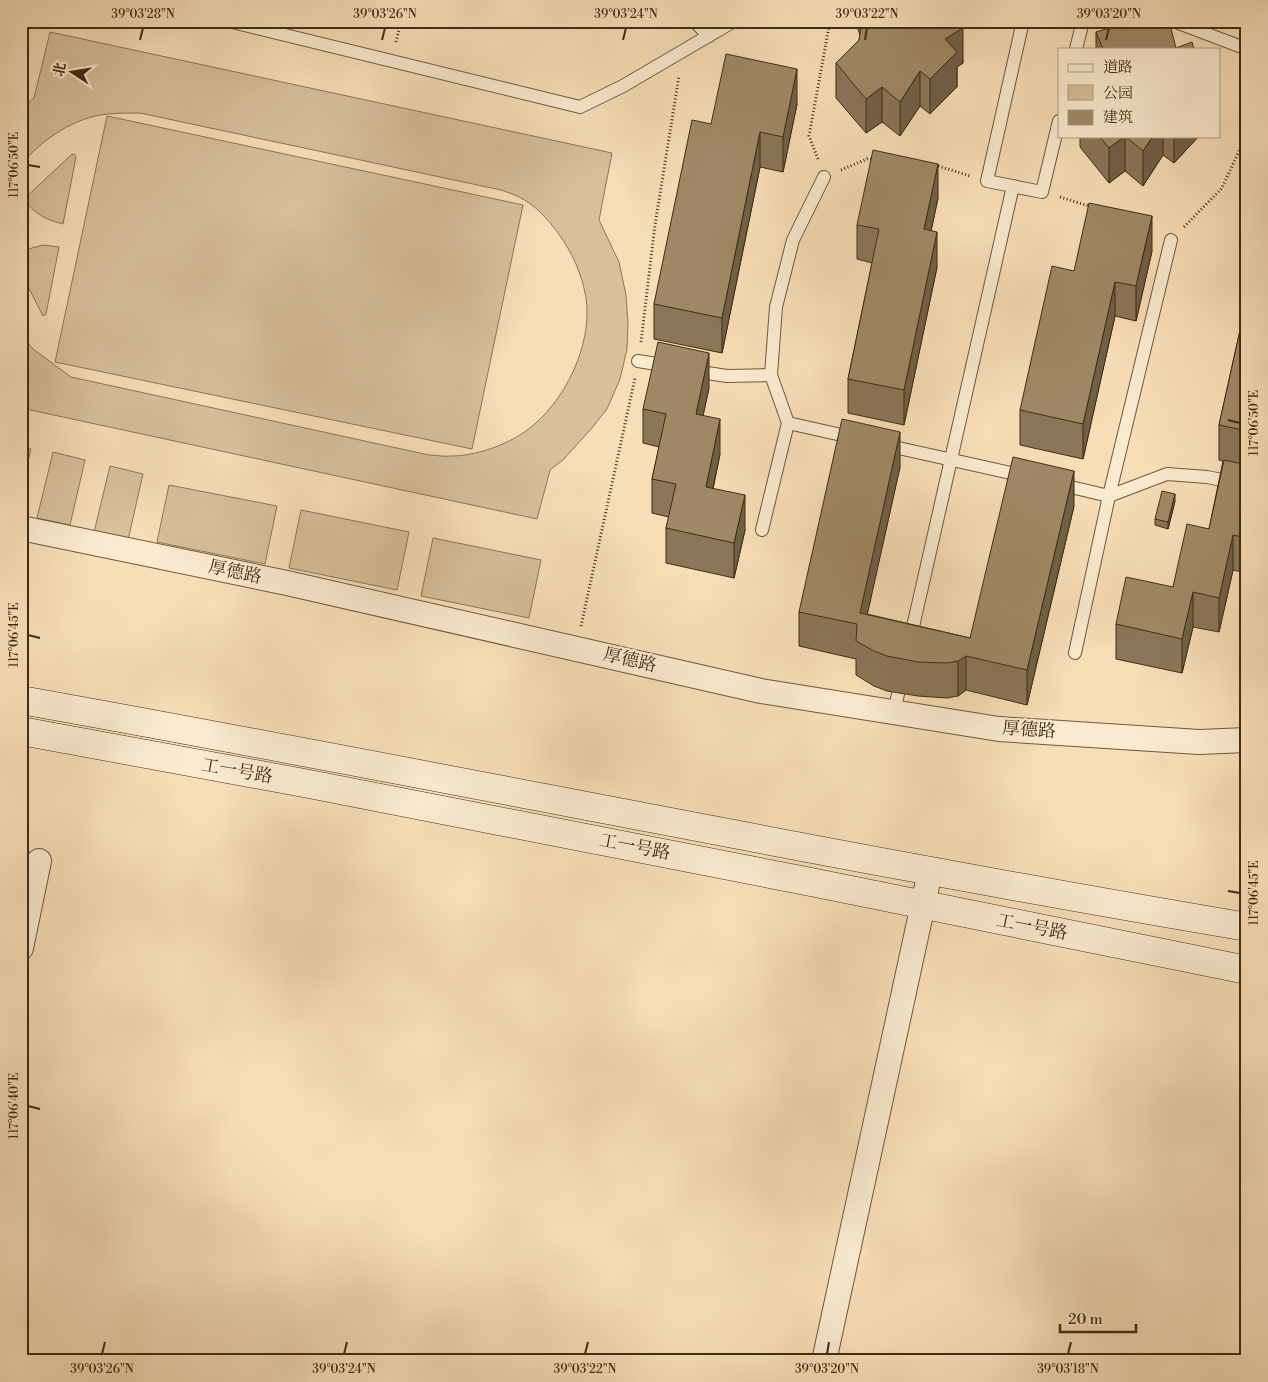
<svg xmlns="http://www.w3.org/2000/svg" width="1268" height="1382" font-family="'Libre Bodoni','Noto Serif SC',serif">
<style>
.green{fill:#d8c09b;stroke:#8c7656}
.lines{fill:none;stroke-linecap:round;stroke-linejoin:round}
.service-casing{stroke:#6e583a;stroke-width:14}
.minor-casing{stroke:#6e583a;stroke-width:26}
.secondary-casing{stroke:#412c10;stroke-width:29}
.path{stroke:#412c10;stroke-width:3;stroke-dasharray:1 2.5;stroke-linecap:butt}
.service{stroke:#faead0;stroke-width:12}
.minor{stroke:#faead0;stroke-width:24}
.secondary{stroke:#faead0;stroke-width:28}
.wall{fill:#8a7659;stroke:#412c10}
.shaded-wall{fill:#706048;stroke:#412c10}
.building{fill:#a08967;stroke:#412c10}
.ticks{fill:none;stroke:#412c10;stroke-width:2}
.labels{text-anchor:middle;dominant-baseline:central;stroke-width:4;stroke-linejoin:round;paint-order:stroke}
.street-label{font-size:18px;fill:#412c10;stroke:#faead0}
.neatline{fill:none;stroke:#412c10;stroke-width:2}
.ticks-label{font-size:12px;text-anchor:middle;fill:#412c10}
</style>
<rect width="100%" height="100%" fill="#f7deb7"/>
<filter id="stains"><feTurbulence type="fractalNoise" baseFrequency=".004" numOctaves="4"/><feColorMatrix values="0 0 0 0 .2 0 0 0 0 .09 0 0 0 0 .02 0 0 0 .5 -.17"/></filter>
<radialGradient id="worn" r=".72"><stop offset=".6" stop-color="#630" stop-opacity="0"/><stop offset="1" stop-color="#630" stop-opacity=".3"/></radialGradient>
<g class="green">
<path d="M 50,32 L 612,153 L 599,220 L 619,262 L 626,295 L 628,323 L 627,349 L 620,379 L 607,409 L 591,429 L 563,460 L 550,470 L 537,519 L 21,408 L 21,335 L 33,349 L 71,377 L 429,455 C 436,455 444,457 451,456 C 476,456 506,445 526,431 C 564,404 593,345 586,298 C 582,274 572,252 558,233 C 548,219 534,204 519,197 C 513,194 507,192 501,190 L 140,113 C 129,113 118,113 108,114 C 75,117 42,139 21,165 L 21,109 L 34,98 Z"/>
<polygon points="107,116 523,205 472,449 55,362"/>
<path d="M 74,154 L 76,157 L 63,224 C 46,220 33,213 24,199 L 71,155 Z"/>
<polygon points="43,245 59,247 46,314 43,316 21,273 21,251"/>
<polygon points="21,447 31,449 21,490"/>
<polygon points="53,452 85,460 70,525 37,518"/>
<polygon points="110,466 143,474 128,540 94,532"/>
<polygon points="169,485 277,506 265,564 157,542"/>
<polygon points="301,510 409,532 397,590 289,568"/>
<polygon points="433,538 541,560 529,618 421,596"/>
</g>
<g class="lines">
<g class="service-casing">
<g id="service">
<polyline points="228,21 580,107 623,86 734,21"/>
<polyline points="694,21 709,36"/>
<polyline points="1023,21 987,181 1042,192 1059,121"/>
<polyline points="1173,21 1247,49"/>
<polyline points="1076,49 1083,21"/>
<polyline points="824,177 793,240 776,307 771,375 788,423 855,438"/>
<polyline points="638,361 669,366"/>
<polyline points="694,371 727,376 771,375"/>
<polyline points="885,445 1024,476"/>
<polyline points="1058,484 1109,496 1171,240"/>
<polyline points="762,530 788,423"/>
<polyline points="910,640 1013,186"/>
<polyline points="1075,653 1109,496 1167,474 1207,477 1247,485"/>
<polyline points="894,712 902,676"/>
</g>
</g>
<g class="minor-casing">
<g id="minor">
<polyline points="21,528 287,583 761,691 999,729 1199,742 1247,740"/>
<polyline points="21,948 39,861"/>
<polyline points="824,1361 930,872"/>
</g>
</g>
<g class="secondary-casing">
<g id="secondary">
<path d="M 21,700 C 430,773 837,858 1247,927"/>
<polyline points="21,731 304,783 806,881 1247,970"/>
</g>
</g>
<g class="path">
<polyline points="396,42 401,21"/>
<polyline points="818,159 809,136 830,21"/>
<polyline points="935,165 970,176"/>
<polyline points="841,170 867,159 874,159"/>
<polyline points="1060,197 1092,207"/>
<polyline points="1184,227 1222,188 1247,134"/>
<polyline points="641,342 655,225 679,76"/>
<polyline points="581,626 635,378"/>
</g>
<use href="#service" class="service"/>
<use href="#minor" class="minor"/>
<use href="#secondary" class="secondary"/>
</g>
<g class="wall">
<polygon points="855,21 960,21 963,63 957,67 957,87 930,114 920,106 900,136 882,122 866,133 836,98 836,63 859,40 860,35"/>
<polygon points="1096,32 1176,48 1194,49 1096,49"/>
<polygon points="797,104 783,172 760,167 722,353 654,339 654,304 711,124"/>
<polygon points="1080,136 1199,136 1174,163 1163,155 1143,186 1125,171 1109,183 1080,147"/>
<polygon points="938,198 931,231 937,267 904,425 848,413 848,379 872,263 857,259 857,225"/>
<polygon points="1247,225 1247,269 1245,269 1245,234"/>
<polygon points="1152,251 1136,321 1115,316 1083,459 1020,445 1020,410 1074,271"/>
<polygon points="1247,299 1247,573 1233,570 1219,632 1193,627 1182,673 1116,659 1116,624 1173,587 1209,529 1223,461 1219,460 1219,425"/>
<polygon points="709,388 703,415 720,454 713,489 745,530 734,578 666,563 666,528 669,517 652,513 652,479 659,447 643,443 643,409"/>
<polygon points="900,467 867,614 970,638 1074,506 1027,705 966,690 958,696 947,698 918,696 887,691 874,686 856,675 856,659 799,646 799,612"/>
<polygon points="1175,501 1168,529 1155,525 1155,519"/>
</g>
<g class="shaded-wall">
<polygon points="963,28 963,63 957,67 957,87 930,114 930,79 945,39"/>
<polygon points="797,69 797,104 783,172 783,137"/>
<polygon points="920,71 920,106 900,136 900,102"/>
<polygon points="882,87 882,122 866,133 866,99"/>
<polygon points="760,132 760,167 722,353 722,318"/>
<polygon points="1125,136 1125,171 1109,183 1109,148"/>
<polygon points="1153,136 1163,136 1163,155 1143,186 1143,151"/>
<polygon points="1174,136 1199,136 1174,163"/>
<polygon points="938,164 938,198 924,264 924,229"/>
<polygon points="1152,216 1152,251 1136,321 1136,286"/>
<polygon points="937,232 937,267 904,425 904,390"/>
<polygon points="1115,282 1115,316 1083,459 1083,424"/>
<polygon points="709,353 709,388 696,448 696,414"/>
<polygon points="720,419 720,454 706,522 706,487"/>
<polygon points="900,432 900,467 861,643 860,613"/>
<polygon points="1074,471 1074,506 1027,705 1027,670"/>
<polygon points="1175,494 1175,501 1168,529 1168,522"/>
<polygon points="745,495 745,530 734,578 734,543"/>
<polygon points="1233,535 1233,570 1219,632 1219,598"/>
<polygon points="1193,592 1193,627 1182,673 1182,639"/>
<polygon points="966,656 966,690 958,696 958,661"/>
</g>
<g class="building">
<polygon points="862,21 960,21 963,28 945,39 957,52 930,79 920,71 900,102 882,87 866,99 836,63 859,40"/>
<polygon points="1133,21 1169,21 1176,48 1192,42 1194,49 1103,49 1096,32"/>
<polygon points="726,54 797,69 783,137 760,132 722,318 654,304 692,120 711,124"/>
<polygon points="1099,136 1153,136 1143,151 1125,136 1109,148"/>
<polygon points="873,150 938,164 924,229 937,232 904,390 848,379 879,229 857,225"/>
<polygon points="1089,203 1152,216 1136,286 1115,282 1083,424 1020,410 1052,266 1074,271"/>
<polygon points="1247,225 1247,234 1245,234"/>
<polygon points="1247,299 1247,431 1219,425"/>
<polygon points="658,342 709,353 696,414 720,419 706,487 745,495 734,543 666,528 676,484 652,479 666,414 643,409"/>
<polygon points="842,419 900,432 860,613 970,638 1013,457 1074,471 1027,670 966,656 958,661 947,663 918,662 887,656 874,651 856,641 857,624 799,612"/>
<polygon points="1224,460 1247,465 1247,538 1233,535 1219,598 1193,592 1182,639 1116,624 1126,577 1173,587 1187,524 1209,529"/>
<polygon points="1162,491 1175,494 1168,522 1155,519"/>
</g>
<path class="ticks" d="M 140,40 L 143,28M 382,40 L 385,28M 623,40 L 626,28M 865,40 L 867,28M 1106,40 L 1109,28M 28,165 L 40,167M 1228,420 L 1240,423M 28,635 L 40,638M 1228,891 L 1240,893M 28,1106 L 40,1109M 102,1354 L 105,1342M 344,1354 L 347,1342M 585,1354 L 588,1342M 827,1354 L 829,1342M 1068,1354 L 1071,1342"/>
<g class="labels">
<g class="street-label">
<text transform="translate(235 572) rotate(12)">厚德路</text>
<text transform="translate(630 660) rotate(13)">厚德路</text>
<text transform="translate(1029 730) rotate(4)">厚德路</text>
<text transform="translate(237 771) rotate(10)">工一号路</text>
<text transform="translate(635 847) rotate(11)">工一号路</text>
<text transform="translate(1032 927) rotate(11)">工一号路</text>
</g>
</g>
<rect width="1268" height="1382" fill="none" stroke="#f7deb7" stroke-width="55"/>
<rect x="1058" y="48" width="162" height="90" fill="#faead0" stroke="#b09e83"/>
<rect x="1068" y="64" width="25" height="8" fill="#faead0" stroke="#b09e83"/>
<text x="1103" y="72" font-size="15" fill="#412c10">道路</text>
<rect x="1068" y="85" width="25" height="15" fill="#d8c09b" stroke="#b09e83"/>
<text x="1103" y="98" font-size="15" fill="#412c10">公园</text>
<rect x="1068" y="110" width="25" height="15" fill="#a08967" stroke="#b09e83"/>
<text x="1103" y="122" font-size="15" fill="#412c10">建筑</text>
<g transform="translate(72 72) rotate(282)" stroke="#faead0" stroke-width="4" paint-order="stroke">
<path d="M0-4L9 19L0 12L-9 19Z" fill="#412c10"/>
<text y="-8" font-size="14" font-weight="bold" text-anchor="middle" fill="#412c10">北</text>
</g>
<path d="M1060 1324v8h76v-8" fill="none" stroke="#412c10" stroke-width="2.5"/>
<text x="1068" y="1324" font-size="15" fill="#412c10" stroke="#faead0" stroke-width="4" paint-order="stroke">20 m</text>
<rect x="28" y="28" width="1212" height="1326" class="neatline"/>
<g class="ticks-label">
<text x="143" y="18">39°03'28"N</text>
<text x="385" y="18">39°03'26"N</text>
<text x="626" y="18">39°03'24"N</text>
<text x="867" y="18">39°03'22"N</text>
<text x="1109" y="18">39°03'20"N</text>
<text transform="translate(14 165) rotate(-90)" y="4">117°06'50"E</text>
<text transform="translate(1254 423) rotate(-90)" y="4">117°06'50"E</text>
<text transform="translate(14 635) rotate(-90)" y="4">117°06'45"E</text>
<text transform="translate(1254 893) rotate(-90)" y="4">117°06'45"E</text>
<text transform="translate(14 1106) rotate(-90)" y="4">117°06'40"E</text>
<text x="102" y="1373">39°03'26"N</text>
<text x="344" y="1373">39°03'24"N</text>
<text x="585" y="1373">39°03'22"N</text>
<text x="827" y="1373">39°03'20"N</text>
<text x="1068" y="1373">39°03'18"N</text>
</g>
<rect width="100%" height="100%" filter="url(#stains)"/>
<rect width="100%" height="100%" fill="url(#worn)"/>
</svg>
